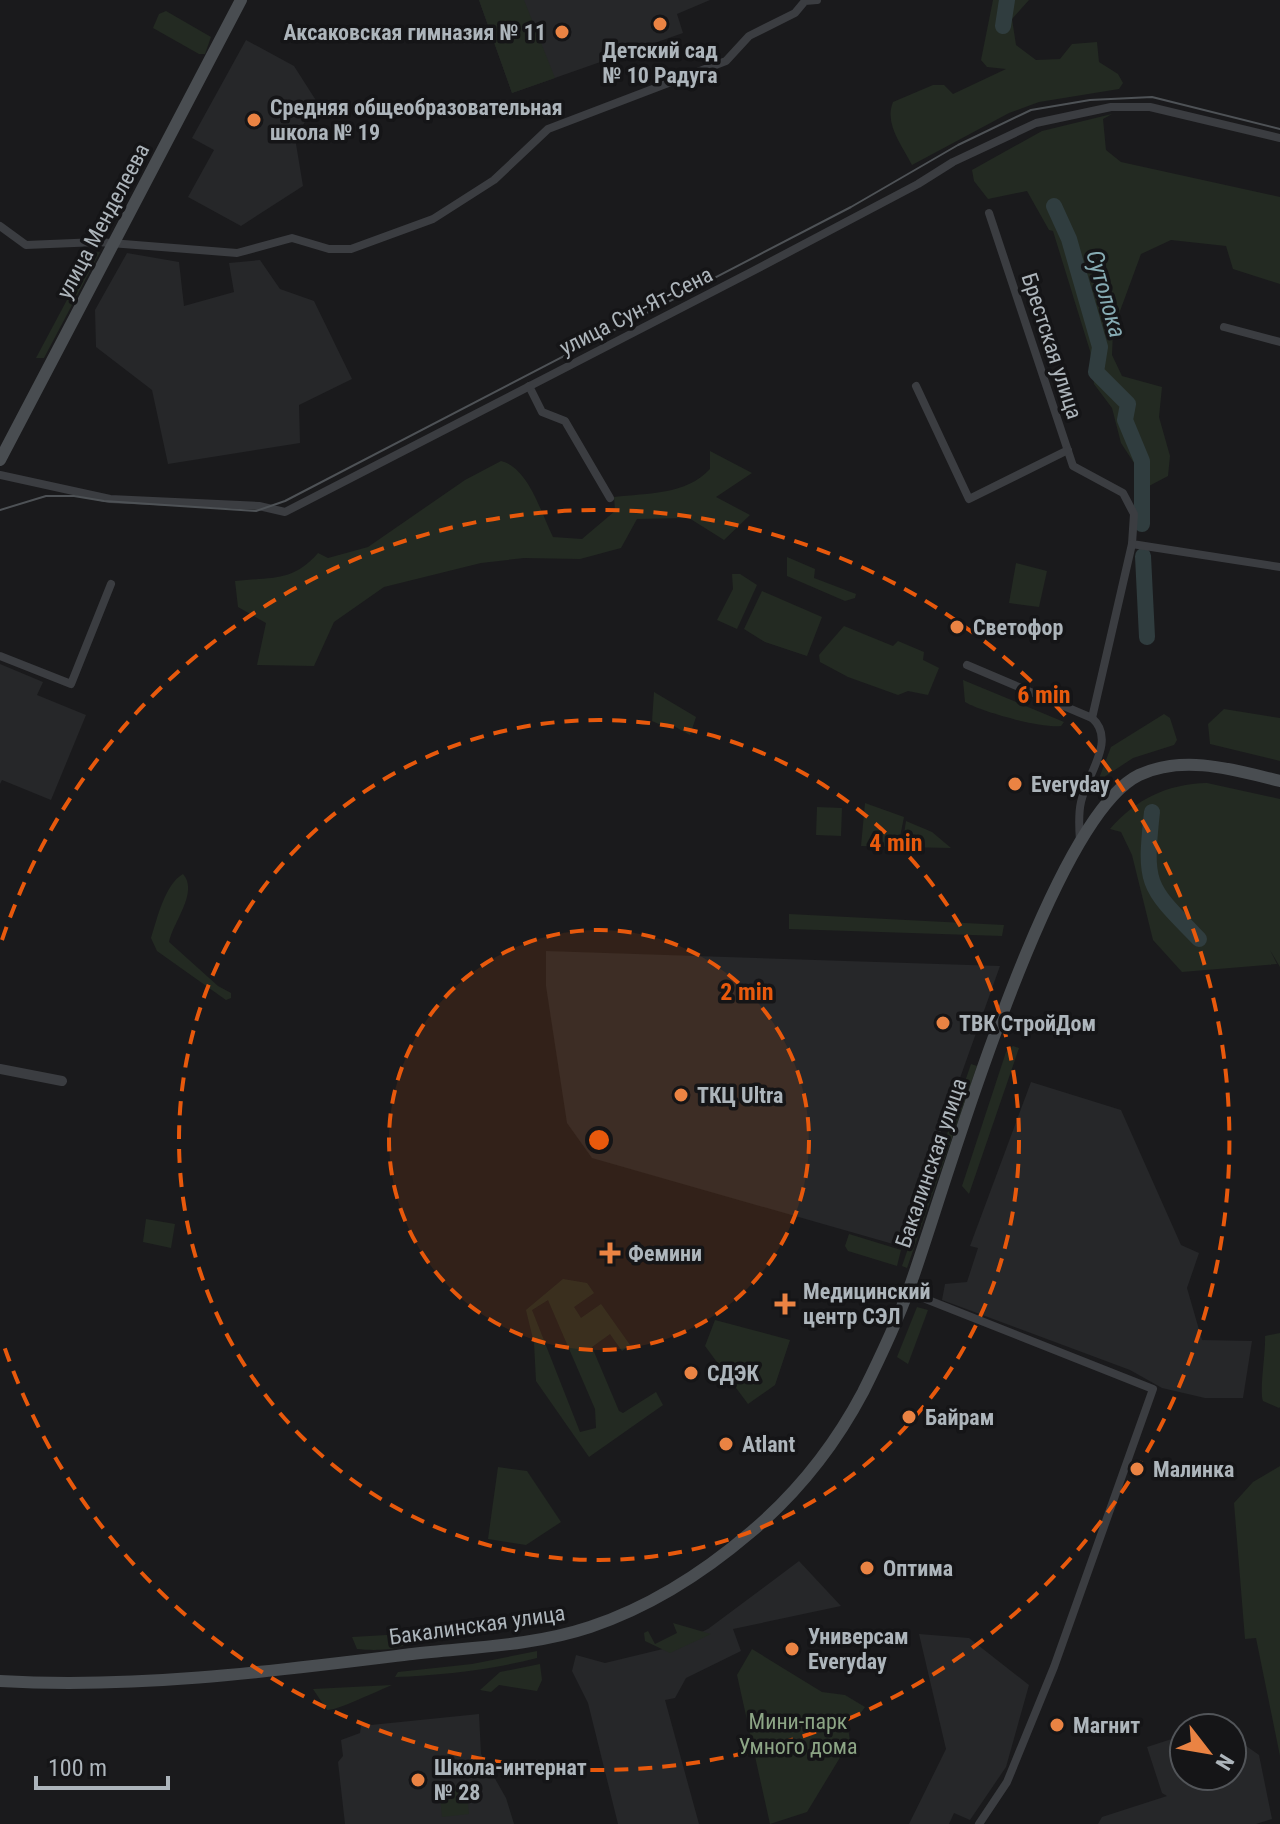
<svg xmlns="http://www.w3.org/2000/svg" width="1280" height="1824" font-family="'Roboto Condensed',sans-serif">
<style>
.built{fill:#262729}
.green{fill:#232a22;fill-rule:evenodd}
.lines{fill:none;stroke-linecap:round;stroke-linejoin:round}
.river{stroke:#303d3f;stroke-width:16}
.minor{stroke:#3b3d41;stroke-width:8}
.tertiary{stroke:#3b3d41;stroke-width:10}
.secondary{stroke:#494d51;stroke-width:12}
.tram{stroke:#4e5256;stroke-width:2}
.ring{fill:none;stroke:#e8590c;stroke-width:4;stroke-dasharray:14 10}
.poi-dot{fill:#ea8343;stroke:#151517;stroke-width:3}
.labels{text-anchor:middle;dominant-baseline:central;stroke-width:7;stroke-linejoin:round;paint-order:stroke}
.poi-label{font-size:22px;font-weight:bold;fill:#adb5bb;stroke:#151517;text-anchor:start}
.street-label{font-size:22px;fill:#adb5bb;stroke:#151517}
.park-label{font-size:22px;fill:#8ca585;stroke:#151517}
.water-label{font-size:24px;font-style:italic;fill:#86abb3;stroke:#151517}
.centre{fill:#e8590c;stroke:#151517;stroke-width:4}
.ring-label{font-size:24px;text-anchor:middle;font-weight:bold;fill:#e8590c;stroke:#151517;stroke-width:7;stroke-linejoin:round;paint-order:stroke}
</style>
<rect width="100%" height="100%" fill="#1a1a1c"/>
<g class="built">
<polygon points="479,0 710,0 677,14 683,33 512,93"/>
<polygon points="246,40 294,66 317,102 295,138 303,186 241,226 188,197 214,150 192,138"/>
<polygon points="127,253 179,262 184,306 234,292 229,263 260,260 280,289 314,301 352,379 299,405 300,443 168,464 152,390 96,347 95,310"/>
<polygon points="0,664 43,682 37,695 86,715 51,800 2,780 0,784"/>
<polygon points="546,951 1000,966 900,1246 592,1158 567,1123 546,986"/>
<polygon points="1031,1082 1121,1110 1181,1245 1199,1253 1187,1288 1202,1340 1252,1341 1243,1398 1205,1398 1162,1388 1130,1370 942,1300 945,1284 967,1282 978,1248 970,1246"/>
<polygon points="799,1561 841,1606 733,1629 741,1651 686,1678 675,1698 665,1700 699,1824 618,1824 588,1703 572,1671 576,1655 605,1663 667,1648 708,1629"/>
<polygon points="919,1634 969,1638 1029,1685 1006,1767 970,1820 954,1813 949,1824 909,1824 946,1749"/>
<polygon points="479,1714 481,1754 506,1798 514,1824 345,1824 338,1762 343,1756 341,1740 360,1733 361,1726"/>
<polygon points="1184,1735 1184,1776 1232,1776 1232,1736 1259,1755 1272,1819 1256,1824 1098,1824 1102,1817 1167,1796 1162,1793 1147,1747"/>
</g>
<g class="green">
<polygon points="479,0 524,0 555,78 512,93"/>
<path d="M 993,0 L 1029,0 L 1012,19 L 1016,45 L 1036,60 L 1060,59 L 1072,44 L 1097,42 L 1099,62 L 1118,74 L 1123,83 L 1119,89 L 1039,102 L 1009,113 L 912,165 C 902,145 884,124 893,102 L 933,85 L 944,85 L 953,94 L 1006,69 L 987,67 L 981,60 Z"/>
<polygon points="166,11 211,37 205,54 199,54 153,28 159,14"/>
<polygon points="1112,114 1103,119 1106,150 1121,162 1280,197 1280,284 1233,269 1226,246 1171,240 1141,254 1113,330 1112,355 1122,376 1162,387 1159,417 1170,456 1168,476 1149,486 1121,443 1112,408 1094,384 1090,351 1053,231 1049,230 1027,191 988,199 974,181 972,170 1042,131"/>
<polygon points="100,252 44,358 36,358 92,253"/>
<path d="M 710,451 L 752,473 L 716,497 L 750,515 L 724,540 L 689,518 L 637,519 L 621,548 L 580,559 L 524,558 L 481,563 L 384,587 L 334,622 L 314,666 L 257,665 L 266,623 L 238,607 L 235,581 C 272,577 293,582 318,553 L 328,558 L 368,547 L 465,480 L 501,461 C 529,468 541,513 553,537 L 582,539 L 615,511 L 614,497 C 648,493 686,495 710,469 Z"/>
<polygon points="787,557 815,569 814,578 856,594 855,598 845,601 787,576"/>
<polygon points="1016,563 1047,571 1039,607 1009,603"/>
<polygon points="732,574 740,574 757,585 737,629 717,620 733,589"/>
<polygon points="762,591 822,617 807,656 765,642 744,629"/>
<polygon points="844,626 893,646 898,641 924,652 923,660 939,668 928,695 908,691 898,695 848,677 820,662 819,655"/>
<path d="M 963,680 L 1064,722 L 1061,726 C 1040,728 982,712 965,702 Z"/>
<polygon points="654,692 696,717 690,735 670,724 661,725 652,721"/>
<polygon points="1224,709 1280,718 1280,761 1210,744 1208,724"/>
<polygon points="1164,714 1170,718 1177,740 1174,745 1133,758 1098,781 1111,747"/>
<path d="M 1207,783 L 1280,799 L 1280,967 L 1270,950 L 1277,964 L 1182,972 L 1153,940 L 1132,855 L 1121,832 L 1110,829 C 1136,799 1167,784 1207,783 Z"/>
<polygon points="865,803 904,817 898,847 861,846"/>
<polygon points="817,807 842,808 841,836 816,835"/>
<polygon points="906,821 932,832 951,848 902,847"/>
<path d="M 183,874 C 199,892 173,922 169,942 L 218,986 L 231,993 L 231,998 L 226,1000 L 157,951 L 151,938 C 157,919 165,884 183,874 Z"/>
<polygon points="789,914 1004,925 1002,936 789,929"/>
<polygon points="1013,1046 1019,1048 969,1194 962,1186 1006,1052"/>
<polygon points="971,1064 977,1066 907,1268 902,1266"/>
<polygon points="146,1219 175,1224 171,1248 143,1242"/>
<polygon points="849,1234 901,1250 897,1266 848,1251 845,1246"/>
<path d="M 563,1279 L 587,1283 L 594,1293 L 574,1307 L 581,1318 L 601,1304 L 630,1345 L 622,1351 L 610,1334 L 592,1347 L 619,1411 L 623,1413 L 656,1392 L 663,1405 L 589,1457 L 536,1381 L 534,1343 L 526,1310 ZM 548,1300 L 595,1409 L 596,1428 L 580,1432 L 532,1310 Z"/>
<polygon points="917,1307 928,1310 908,1364 897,1357"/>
<polygon points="715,1320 790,1340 775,1385 748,1404 705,1346"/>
<path d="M 1280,1333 L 1280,1407 L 1279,1408 L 1263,1401 C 1259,1391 1266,1352 1265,1336 Z"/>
<polygon points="1280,1466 1280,1756 1256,1638 1245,1639 1234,1503 1253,1482"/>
<polygon points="498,1467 527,1471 561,1522 526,1545 488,1539"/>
<polygon points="673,1623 711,1634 670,1653 645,1641 644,1633 648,1631 655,1644 677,1633"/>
<path d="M 421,1633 C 410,1651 377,1651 357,1649 L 352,1637 Z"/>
<polygon points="752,1649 822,1692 845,1695 865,1707 860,1714 847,1721 850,1741 807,1812 770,1824 737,1675"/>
<path d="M 537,1651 L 537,1658 C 490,1670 443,1675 395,1677 L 398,1672 L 472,1664 Z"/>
<polygon points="540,1664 542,1680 537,1691 499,1685 491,1692 480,1690 500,1672"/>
<path d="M 392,1685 C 377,1691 336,1711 327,1710 L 313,1689 Z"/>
<polygon points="466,1784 469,1814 442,1817 439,1787"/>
</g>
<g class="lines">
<g class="river">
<polyline points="1003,26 1007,0"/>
<polyline points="1054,206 1069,239 1100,347 1096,372 1128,404 1125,420 1142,461 1142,524"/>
<polyline points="1143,556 1147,637"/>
<path d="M 1152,812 C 1144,886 1147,886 1199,939"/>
</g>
<g class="minor">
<polyline points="989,213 1073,466 1123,493 1134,514 1132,544 1280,567"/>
<polyline points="0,226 26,245 98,242 237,253 292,238 329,249 351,249 433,219 494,180 548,129 726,61 749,36 795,13 805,1 817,0"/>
<polyline points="1224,327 1280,342"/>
<polyline points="529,386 542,412 565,421 610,498"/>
<polyline points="916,386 969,499 1068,450"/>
<polyline points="0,475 110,499 259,506 285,512 753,271 918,184 953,162 1036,123 1111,107 1150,107 1280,138"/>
<polyline points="0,656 71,684 111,584"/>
<path d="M 967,665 L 1092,718 C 1117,740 1087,774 1081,802 C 1078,815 1079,828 1080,841"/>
<polyline points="1092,718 1132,544"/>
<polyline points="908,1292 1153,1389 1054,1667 1007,1782 979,1824"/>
</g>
<polyline class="tertiary" points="0,1069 62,1081"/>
<g class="secondary">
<polyline points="0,460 241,0"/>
<path d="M 0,1681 C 138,1689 275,1671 412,1654 C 471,1647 533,1646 590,1627 C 650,1607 703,1573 751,1532 C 797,1493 835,1445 863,1392 C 880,1358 897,1322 910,1286 C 947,1182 1049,819 1139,775 C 1184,754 1235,770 1280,781"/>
</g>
<polyline class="tram" points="0,510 46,496 74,496 104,501 256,511 285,501 851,207 958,145 1031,110 1090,100 1152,97 1280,129"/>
</g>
<circle cx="599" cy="1140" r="210" fill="#e8590c" fill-opacity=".12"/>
<g class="ring">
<circle cx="599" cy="1140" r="210"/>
<circle cx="599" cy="1140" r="420"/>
<path d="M2 940A630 630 0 1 1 2 1340"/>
</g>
<g class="poi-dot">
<circle cx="660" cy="24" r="8"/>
<circle cx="562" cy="32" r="8"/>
<circle cx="254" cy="120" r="8"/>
<circle cx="957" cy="627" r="8"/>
<circle cx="1015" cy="784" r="8"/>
<circle cx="943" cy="1023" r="8"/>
<circle cx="681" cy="1095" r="8"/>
<path d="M606 1241h8v8h8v8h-8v8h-8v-8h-8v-8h8z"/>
<path d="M781 1292h8v8h8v8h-8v8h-8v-8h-8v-8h8z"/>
<circle cx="691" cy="1373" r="8"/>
<circle cx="909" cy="1417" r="8"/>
<circle cx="726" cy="1444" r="8"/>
<circle cx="1137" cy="1469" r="8"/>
<circle cx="867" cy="1568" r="8"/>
<circle cx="792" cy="1649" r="8"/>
<circle cx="1057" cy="1725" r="8"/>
<circle cx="418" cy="1780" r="8"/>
</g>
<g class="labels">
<g class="poi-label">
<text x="546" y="32" text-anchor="end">Аксаковская гимназия № 11</text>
<text x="660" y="50" text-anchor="middle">Детский сад<tspan x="660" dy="25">№ 10 Радуга</tspan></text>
<text x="270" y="107">Средняя общеобразовательная<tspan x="270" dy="25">школа № 19</tspan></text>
<text x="973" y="627">Светофор</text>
<text x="1031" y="784">Everyday</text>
<text x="959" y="1023">ТВК СтройДом</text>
<text x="697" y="1095">ТКЦ Ultra</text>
<text x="628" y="1253">Фемини</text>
<text x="803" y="1291">Медицинский<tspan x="803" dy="25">центр СЭЛ</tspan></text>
<text x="707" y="1373">СДЭК</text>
<text x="925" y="1417">Байрам</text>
<text x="742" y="1444">Atlant</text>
<text x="1153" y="1469">Малинка</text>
<text x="883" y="1568">Оптима</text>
<text x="808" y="1636">Универсам<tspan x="808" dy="25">Everyday</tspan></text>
<text x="1073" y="1725">Магнит</text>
<text x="434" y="1767">Школа-интернат<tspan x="434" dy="25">№ 28</tspan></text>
</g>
<g class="street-label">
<text transform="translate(103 221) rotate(-62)">улица Менделеева</text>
<text transform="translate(636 311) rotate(-27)">улица Сун-Ят-Сена</text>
<text transform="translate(1052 346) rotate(72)">Брестская улица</text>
<text transform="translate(931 1163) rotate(-71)">Бакалинская улица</text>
<text transform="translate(477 1625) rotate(-8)">Бакалинская улица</text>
</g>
<g class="park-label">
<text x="798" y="1721">Мини-парк<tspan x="798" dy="25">Умного дома</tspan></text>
</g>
<g class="water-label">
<text transform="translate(1106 294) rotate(74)">Сутолока</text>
</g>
</g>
<circle cx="599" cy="1140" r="12" class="centre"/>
<g class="ring-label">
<text x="1044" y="703">6 min</text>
<text x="896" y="851">4 min</text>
<text x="747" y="1000">2 min</text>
</g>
<g transform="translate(1208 1752) rotate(121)"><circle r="38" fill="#151517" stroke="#525559" stroke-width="2"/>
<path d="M0-6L14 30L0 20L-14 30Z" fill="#ea8343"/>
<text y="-12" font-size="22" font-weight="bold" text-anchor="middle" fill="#adb5bb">N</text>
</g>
<path d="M36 1776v12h132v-12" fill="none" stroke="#adb5bb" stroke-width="4"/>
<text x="48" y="1776" font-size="24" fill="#adb5bb" stroke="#151517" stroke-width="6" paint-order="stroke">100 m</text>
</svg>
